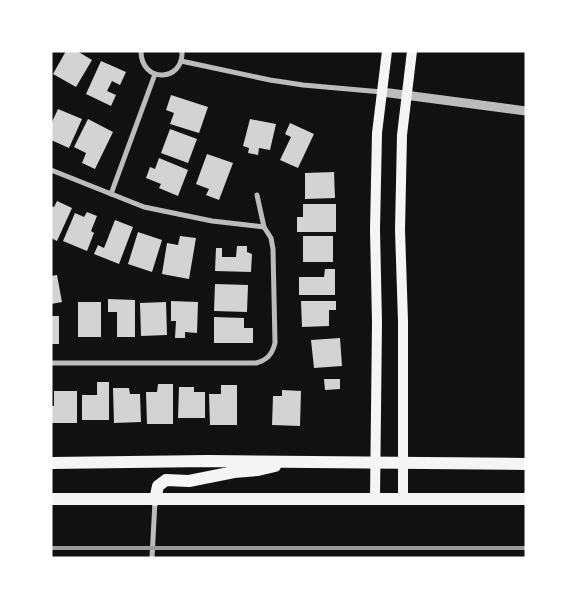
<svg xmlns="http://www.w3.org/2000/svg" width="577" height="609" font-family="'Sofia Sans Condensed',sans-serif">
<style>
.building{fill:#d3d3d3}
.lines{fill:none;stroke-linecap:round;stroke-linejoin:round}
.minor{stroke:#bcbcbc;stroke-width:5}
.tertiary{stroke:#bcbcbc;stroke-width:9}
.secondary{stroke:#f5f5f5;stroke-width:10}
.primary{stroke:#f5f5f5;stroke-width:12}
.rail{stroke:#9a9a9a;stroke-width:4}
</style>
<rect width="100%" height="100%" fill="#111"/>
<g class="building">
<polygon points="66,51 77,51 92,60 76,87 53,74"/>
<polygon points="101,61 126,72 120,85 112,81 107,91 116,95 111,106 86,94"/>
<polygon points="171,95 208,107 199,133 170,124 174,113 166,110"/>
<polygon points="58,109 82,119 69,148 51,140 51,124"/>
<polygon points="88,119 113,132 95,169 82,163 86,153 74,147"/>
<polygon points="250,119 276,124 270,150 259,148 258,155 248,153 249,148 243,146"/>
<polygon points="290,123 314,134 298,168 280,160 291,137 285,134"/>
<polygon points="170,129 197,139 188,163 161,153"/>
<polygon points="207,154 233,163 219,200 206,195 209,189 196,184"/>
<polygon points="159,158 188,170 178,196 159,188 161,184 146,178 150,167 155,169"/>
<polygon points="334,172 335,198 305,199 305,173"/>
<polygon points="57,201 72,208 57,241 51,238 51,206 54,207"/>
<polygon points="303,204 336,204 336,232 297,232 297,217 303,217"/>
<polygon points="87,212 97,216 91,231 94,233 87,251 63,241 75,213 84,217"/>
<polygon points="115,220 133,227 119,264 94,254 98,245 104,248"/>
<polygon points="138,232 162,240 152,272 128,264"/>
<polygon points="180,236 196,238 189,279 162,274 167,243 178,245"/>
<rect x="303" y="236" width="30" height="26"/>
<polygon points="237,246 247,246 247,252 252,254 251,272 215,271 216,248 222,248 222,257 236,257"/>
<polygon points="325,269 335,269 335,295 299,295 299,277 324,277"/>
<polygon points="57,275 62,302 51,304 51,276"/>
<polygon points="215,284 248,285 247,312 214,311"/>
<polygon points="108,299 135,300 135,337 117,337 117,312 108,312"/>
<polygon points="171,301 198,302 197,333 185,332 185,338 175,338 176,321 171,321"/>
<polygon points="301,301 336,301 336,310 329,310 329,326 302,327"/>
<rect x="78" y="302" width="23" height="35"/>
<polygon points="166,302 167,335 141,336 140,303"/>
<rect x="51" y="316" width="8" height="28"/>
<polygon points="214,317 244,318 244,328 253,328 253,343 214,343"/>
<polygon points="340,338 342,366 314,368 311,340"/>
<polygon points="324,379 340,379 340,389 325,390"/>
<polygon points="97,382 109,382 109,420 82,420 82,395 97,395"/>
<polygon points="158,384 173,384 173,424 147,424 146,392 157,392"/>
<polygon points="221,385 237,385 237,425 210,425 209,394 221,394"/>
<polygon points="179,387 194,387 194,392 205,392 205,418 178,418"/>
<polygon points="113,388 129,388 130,394 140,394 141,422 114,423"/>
<polygon points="282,390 301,391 300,426 272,425 273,396 282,396"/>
<polygon points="54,391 77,391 77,423 51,423 51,406 54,406"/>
</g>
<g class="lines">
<g class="minor">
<path d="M 141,51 C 141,84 184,82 182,51"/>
<polyline points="181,61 270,80 303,85 382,92"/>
<polyline points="51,170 144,207 212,221 264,227"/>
<polyline points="111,194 155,74"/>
<path d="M 51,363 L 256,363 C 267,360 272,355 275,343 L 273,249 L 271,238 L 264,227 L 257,195"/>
<polyline points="152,558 155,501"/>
</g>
<polyline class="tertiary" points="382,92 526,111"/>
<g class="secondary">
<polyline points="375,499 377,322 375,230 377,133 387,51"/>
<polyline points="403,499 403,321 400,230 402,135 412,51"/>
</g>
<g class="primary">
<polyline points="51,463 208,461 526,464"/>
<polyline points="51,499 526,499"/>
<polyline points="155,500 158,486 166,480 189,481 234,472 258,470 275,466"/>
</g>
<polyline class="rail" points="51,548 526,548"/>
</g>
<rect width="577" height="609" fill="none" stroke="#ffffff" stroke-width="105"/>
</svg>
